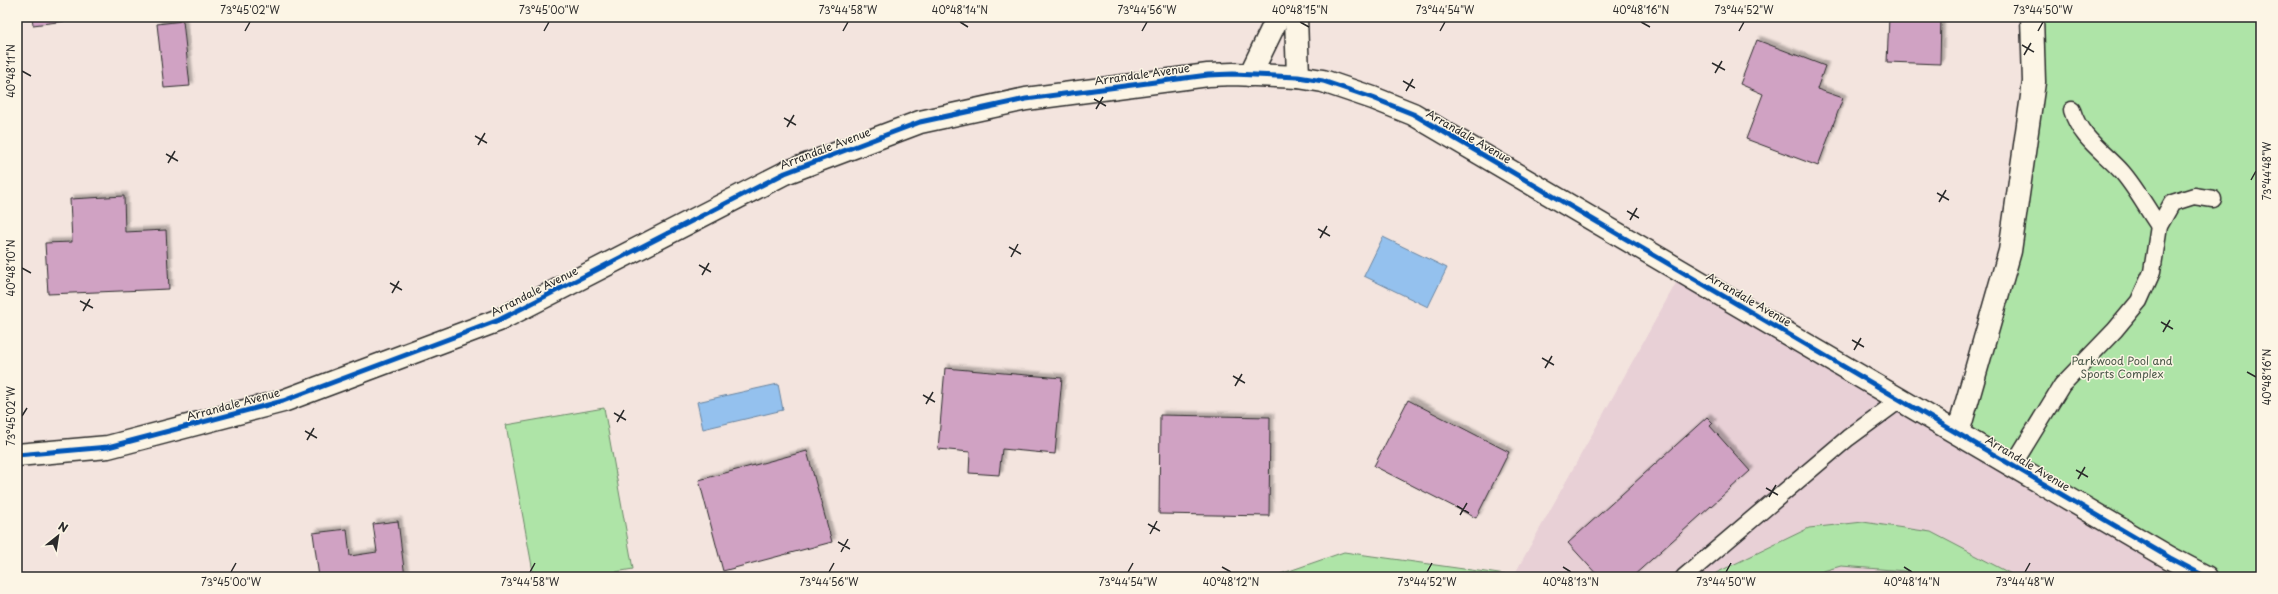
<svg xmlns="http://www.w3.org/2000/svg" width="2278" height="594" font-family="'Playpen Sans',sans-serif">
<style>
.built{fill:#e8d0d6}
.green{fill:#aee4a7;stroke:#6c8869}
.water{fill:#94c1ee;stroke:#6a85a0}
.building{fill:#d0a2c3;stroke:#2b2b2b;filter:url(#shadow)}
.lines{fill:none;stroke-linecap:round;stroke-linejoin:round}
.service-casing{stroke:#2b2b2b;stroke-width:19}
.minor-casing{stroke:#2b2b2b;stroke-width:25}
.tertiary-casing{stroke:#2b2b2b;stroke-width:25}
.service{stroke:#fcf5e5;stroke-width:16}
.minor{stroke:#fcf5e5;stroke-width:22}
.tertiary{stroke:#fcf5e5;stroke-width:22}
.cycleway-casing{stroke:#fcf5e5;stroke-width:8}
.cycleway{stroke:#0057b8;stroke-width:5}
.ticks{fill:none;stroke:#2b2b2b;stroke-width:1.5}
.labels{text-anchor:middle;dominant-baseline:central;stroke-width:3;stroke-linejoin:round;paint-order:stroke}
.street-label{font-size:11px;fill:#2b2b2b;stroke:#fcf5e5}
.park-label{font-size:11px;fill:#4c594a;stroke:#fcf5e5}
.neatline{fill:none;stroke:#2b2b2b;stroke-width:1.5}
.ticks-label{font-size:10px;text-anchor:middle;fill:#2b2b2b}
</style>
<defs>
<filter id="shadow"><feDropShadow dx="3.5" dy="-3.5" stdDeviation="1" flood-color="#0004"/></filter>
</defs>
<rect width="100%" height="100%" fill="#f3e4de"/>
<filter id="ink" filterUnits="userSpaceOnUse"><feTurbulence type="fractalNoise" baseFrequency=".025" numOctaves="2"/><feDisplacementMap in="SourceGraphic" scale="8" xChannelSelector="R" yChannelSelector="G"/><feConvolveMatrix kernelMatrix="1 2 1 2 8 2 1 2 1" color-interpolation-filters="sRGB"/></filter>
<g filter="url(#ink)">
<polygon class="built" points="1682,272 2206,577 1513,577"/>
<g class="green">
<polygon points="2032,17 2261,17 2261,577 2206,577 1958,433 2010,251"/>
<polygon points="604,408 633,569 587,577 534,577 506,425"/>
<polygon points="1863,522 1931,532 2017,577 1920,577 1905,571 1841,566 1802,577 1713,577 1716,573 1809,528"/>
<polygon points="1344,552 1513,576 1272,577"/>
</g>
<g class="water">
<polygon points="1383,237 1447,268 1428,307 1364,276"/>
<polygon points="778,384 783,410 703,429 697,402"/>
</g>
<g class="building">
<polygon points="32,17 90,17 90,18 33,25"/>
<polygon points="1889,17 1941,17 1940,64 1887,62"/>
<polygon points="183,21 190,86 164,88 157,24"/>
<polygon points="1757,40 1825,66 1817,89 1843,98 1818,166 1746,139 1763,94 1740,84"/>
<polygon points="124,196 125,232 166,230 169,289 48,294 45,243 72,242 70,199"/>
<polygon points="945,368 1062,378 1055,454 1002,449 999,475 969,473 970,452 938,449"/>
<polygon points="1408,400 1509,452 1476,518 1374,466"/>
<polygon points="1160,415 1270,417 1269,516 1159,514"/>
<polygon points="1707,417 1713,423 1710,426 1750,471 1632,577 1599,577 1568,543"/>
<polygon points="807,451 832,542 723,571 699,480"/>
<polygon points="398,521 405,577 319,577 313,533 347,529 350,556 377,552 373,524"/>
</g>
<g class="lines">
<g class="service-casing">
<g id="service">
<path d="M 2072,110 C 2080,138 2104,152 2122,172 C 2136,188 2147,209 2159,226"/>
<polyline points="2013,465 2062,385 2115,330 2139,301 2152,272 2159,226 2172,203 2194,196 2213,199"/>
<polyline points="1684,577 1848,438 1901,399"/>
</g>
</g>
<g class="minor-casing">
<g id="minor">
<polyline points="1296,17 1298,77"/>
<polyline points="1250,75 1278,17"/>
<polyline points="1958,433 2010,251 2034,82 2032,17"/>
</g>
</g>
<g class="tertiary-casing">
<polyline id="tertiary" points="17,455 108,447 283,401 499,320 785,173 920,122 1026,99 1208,75 1233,74 1298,77 1323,81 1373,98 1413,114 2170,558 2206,577"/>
</g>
<use href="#service" class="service"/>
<use href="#minor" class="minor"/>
<use href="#tertiary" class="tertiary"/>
<g class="cycleway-casing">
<polyline id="cycleway" points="17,455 108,447 283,401 499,320 785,173 920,122 1026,99 1208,75 1233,74 1298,77 1323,81 1373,98 1413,114 2170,558 2206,577"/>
</g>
<use href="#cycleway" class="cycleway"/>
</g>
</g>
<path class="ticks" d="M 960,22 L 968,27M 1300,22 L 1309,27M 1641,22 L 1650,27M 245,31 L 250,22M 544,31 L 549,22M 843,31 L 848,22M 1142,31 L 1147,22M 1440,31 L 1445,22M 1739,31 L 1744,22M 2038,31 L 2043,22M 2022,45 L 2034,52M 2024,55 L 2031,43M 1712,63 L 1725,70M 22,71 L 31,76M 1715,73 L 1722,61M 1403,81 L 1415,88M 1406,91 L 1413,79M 1094,99 L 1106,106M 1096,109 L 1103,97M 784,118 L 796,125M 787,127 L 794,115M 475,136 L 487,143M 478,145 L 485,133M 166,154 L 178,161M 168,163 L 175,151M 2251,180 L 2256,171M 1937,193 L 1949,200M 1939,202 L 1946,190M 1627,211 L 1639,218M 1630,220 L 1637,208M 1318,229 L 1330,236M 1320,238 L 1327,226M 1009,247 L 1021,254M 1011,257 L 1018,244M 699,265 L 711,272M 22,268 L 31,273M 702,275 L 709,263M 390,283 L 402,290M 392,293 L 399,281M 80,301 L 93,308M 83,311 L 90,299M 2161,322 L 2173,329M 2163,332 L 2170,320M 1852,340 L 1864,347M 1854,350 L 1861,338M 1542,358 L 1554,365M 1545,368 L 1552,356M 2247,372 L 2256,377M 1233,376 L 1245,383M 1235,386 L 1242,374M 923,395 L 935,402M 926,404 L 933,392M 614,413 L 626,420M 22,416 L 27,408M 617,422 L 624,410M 305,431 L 317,438M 307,440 L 314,428M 2076,470 L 2088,477M 2078,479 L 2085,467M 1766,488 L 1778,495M 1769,497 L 1776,485M 1457,506 L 1469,513M 1460,515 L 1467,503M 1148,524 L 1160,531M 1150,534 L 1157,521M 838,542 L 850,549M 841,552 L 848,539M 1222,567 L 1231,572M 1563,567 L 1571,572M 1904,567 L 1912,572M 231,572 L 236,563M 530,572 L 535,563M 829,572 L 834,563M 1128,572 L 1133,563M 1427,572 L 1432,563M 1726,572 L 1731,563M 2025,572 L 2030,563"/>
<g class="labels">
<g class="street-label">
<text transform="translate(1142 74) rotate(-8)">Arrandale Avenue</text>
<text transform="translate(1469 136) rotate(30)">Arrandale Avenue</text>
<text transform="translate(825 148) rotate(-21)">Arrandale Avenue</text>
<text transform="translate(534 291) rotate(-27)">Arrandale Avenue</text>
<text transform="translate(1749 299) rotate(30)">Arrandale Avenue</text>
<text transform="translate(233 404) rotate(-15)">Arrandale Avenue</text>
<text transform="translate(2028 463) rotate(31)">Arrandale Avenue</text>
</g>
<g class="park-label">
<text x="2122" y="360">Parkwood Pool and<tspan x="2122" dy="13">Sports Complex</tspan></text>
</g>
</g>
<rect width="2278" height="594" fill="none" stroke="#fcf5e5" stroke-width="44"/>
<g transform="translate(58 536) rotate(30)" stroke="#fcf5e5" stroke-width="3" paint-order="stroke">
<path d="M0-3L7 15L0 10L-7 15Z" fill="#2b2b2b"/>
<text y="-6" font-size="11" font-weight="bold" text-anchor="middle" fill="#2b2b2b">N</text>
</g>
<rect x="22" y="22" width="2234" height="550" class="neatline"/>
<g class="ticks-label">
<text x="250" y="14">73°45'02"W</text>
<text x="549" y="14">73°45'00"W</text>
<text x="848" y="14">73°44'58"W</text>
<text x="960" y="14">40°48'14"N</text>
<text x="1147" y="14">73°44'56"W</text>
<text x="1300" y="14">40°48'15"N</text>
<text x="1445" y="14">73°44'54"W</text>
<text x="1641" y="14">40°48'16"N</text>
<text x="1744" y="14">73°44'52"W</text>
<text x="2043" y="14">73°44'50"W</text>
<text transform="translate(11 71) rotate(-90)" y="4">40°48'11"N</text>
<text transform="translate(2267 171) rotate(-90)" y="4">73°44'48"W</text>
<text transform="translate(11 268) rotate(-90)" y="4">40°48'10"N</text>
<text transform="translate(2267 377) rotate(-90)" y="4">40°48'16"N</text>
<text transform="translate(11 416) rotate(-90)" y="4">73°45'02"W</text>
<text x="231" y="586">73°45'00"W</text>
<text x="530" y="586">73°44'58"W</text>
<text x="829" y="586">73°44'56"W</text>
<text x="1128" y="586">73°44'54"W</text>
<text x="1231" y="586">40°48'12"N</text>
<text x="1427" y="586">73°44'52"W</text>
<text x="1571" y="586">40°48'13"N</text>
<text x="1726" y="586">73°44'50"W</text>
<text x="1912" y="586">40°48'14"N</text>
<text x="2025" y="586">73°44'48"W</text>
</g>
</svg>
